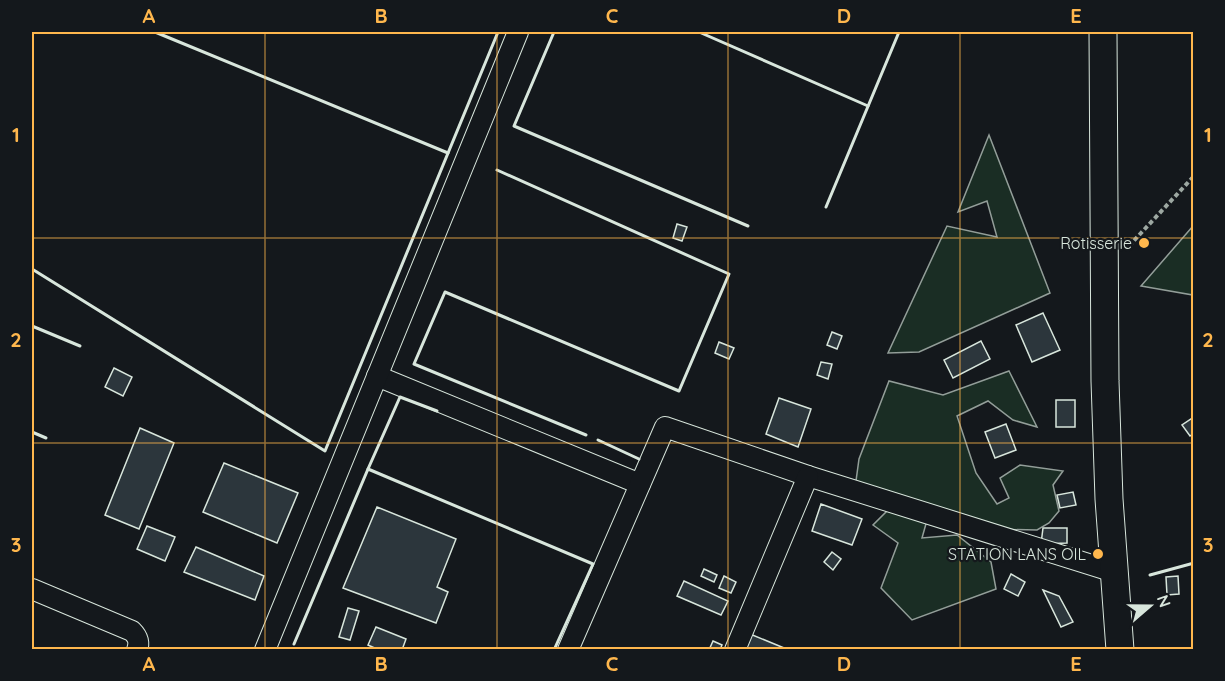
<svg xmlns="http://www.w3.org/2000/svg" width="1225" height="681" font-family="Quicksand,sans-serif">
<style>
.green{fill:#1a2d24;stroke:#939e99;stroke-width:1.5}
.building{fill:#2c363c;stroke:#d8e6dc;stroke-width:1.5}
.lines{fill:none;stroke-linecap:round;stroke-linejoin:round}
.street-casing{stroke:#d8e6dc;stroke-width:22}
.secondary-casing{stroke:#d8e6dc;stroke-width:29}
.path{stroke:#9da8a2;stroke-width:4;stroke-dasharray:4.5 3;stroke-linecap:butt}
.street{stroke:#14181c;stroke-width:20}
.secondary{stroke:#14181c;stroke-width:27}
.wall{stroke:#d8e6dc;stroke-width:3}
.grid{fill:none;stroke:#ffb74d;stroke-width:1.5;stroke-opacity:0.55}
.poi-dot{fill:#ffb74d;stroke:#14181c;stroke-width:2}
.labels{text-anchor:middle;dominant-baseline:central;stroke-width:4.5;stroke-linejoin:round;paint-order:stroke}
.poi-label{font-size:16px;fill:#d8e6dc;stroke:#14181c;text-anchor:end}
.neatline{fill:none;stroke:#ffb74d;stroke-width:2}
.grid-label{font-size:20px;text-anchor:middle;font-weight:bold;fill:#ffb74d}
</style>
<rect width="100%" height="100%" fill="#14181c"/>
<g class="green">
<polygon points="989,135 1050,293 919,352 888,353 947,226 997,237 987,201 958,212"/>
<polygon points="1193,226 1193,295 1141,286"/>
<polygon points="1009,371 1037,427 1013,420 988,401 957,416 976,473 997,504 1009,498 1000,478 1020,465 1063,471 1053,485 1059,511 1049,523 1037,530 984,529 931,506 922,538 957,535 991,562 996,589 912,620 881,588 898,543 873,525 891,507 856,481 859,459 889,381 943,395"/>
</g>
<g class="building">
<polygon points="677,224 687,227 682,241 673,238"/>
<polygon points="1043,313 1060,350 1032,362 1016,325"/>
<polygon points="832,332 842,336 837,349 827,345"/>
<polygon points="981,341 990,359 953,378 944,360"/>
<polygon points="719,342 734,348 729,359 715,353"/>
<polygon points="821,362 832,364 828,379 817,375"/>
<polygon points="114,368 132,377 123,396 105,387"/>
<polygon points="779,398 811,409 798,447 766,434"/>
<rect x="1056" y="400" width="19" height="27"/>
<polygon points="1194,417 1194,433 1190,436 1182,425"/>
<polygon points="1006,424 1016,450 995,458 985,432"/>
<polygon points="140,428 174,443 139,529 105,515"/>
<polygon points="224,463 298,493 277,543 203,512"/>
<polygon points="1073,492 1076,505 1060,508 1057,495"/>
<polygon points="821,504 862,519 852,545 812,531"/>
<polygon points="377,507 456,539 437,587 448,592 436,623 343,588"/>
<polygon points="147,526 175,537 165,561 137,549"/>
<polygon points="1043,528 1067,528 1067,543 1041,544"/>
<polygon points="196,547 264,576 255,600 184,572"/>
<polygon points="832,552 841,559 833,570 824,562"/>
<polygon points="704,569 717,575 714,582 701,576"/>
<polygon points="1011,574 1025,582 1018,596 1004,589"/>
<polygon points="724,576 736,582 731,593 719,588"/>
<polygon points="1178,576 1179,594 1167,595 1166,577"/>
<polygon points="684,581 728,601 721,615 677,596"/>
<polygon points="1043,590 1059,596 1073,622 1061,627"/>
<polygon points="348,608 359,611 350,640 339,637"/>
<polygon points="376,627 406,639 402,650 379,650 368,645"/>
<polygon points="750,634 789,650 744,650"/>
<polygon points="713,641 722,645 720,650 709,650"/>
</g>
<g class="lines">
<g class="street-casing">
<g id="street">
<polyline points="377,376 640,484"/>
<path d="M 32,589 L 132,631 C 138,637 140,642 137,650"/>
<polyline points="265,650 518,32"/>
<polyline points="568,650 665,427 808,476 1114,572"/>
<polyline points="735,650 808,476"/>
</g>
</g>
<g class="secondary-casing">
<polyline id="secondary" points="1103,32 1105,381 1109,499 1120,650"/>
</g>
<polyline class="path" points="1129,246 1194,176"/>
<use href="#street" class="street"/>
<use href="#secondary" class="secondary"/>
<g class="wall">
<polyline points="155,32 448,153"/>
<polyline points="554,32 514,126 748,226"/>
<polyline points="699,32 868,106"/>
<polyline points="497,170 729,274 679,391 445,292 414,364 586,435"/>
<polyline points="826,207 899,32"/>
<polyline points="32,269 325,451 498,32"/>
<polyline points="32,326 80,346"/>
<polyline points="32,432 46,438"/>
<polyline points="598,440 639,459"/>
<polyline points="368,469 400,397 437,411"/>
<polyline points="1150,575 1194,563"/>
<polyline points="294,644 368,469 593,564 554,650"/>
</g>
</g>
<path class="grid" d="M 265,32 L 265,650M 497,32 L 497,650M 728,32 L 728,650M 960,32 L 960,650M 32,238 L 1194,238M 32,443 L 1194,443"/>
<g class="poi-dot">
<circle cx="1144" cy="243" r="6"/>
<circle cx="1098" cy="554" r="6"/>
</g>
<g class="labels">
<g class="poi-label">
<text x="1132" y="243">Rotisserie</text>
<text x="1086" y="554">STATION LANS OIL</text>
</g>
</g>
<rect width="1225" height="681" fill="none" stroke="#14181c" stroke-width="66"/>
<g transform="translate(1150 606) rotate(70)" stroke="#14181c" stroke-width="4.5" paint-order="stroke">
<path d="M0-4.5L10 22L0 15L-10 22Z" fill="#d8e6dc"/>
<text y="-9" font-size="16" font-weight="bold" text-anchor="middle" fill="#d8e6dc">N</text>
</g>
<rect x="33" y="33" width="1159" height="615" class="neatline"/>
<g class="grid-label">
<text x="149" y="23">A</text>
<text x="381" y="23">B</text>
<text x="612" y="23">C</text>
<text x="844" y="23">D</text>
<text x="1076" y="23">E</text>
<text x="16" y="142">1</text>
<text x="1208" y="142">1</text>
<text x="16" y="347">2</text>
<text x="1208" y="347">2</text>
<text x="16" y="552">3</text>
<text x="1208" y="552">3</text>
<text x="149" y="671">A</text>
<text x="381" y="671">B</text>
<text x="612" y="671">C</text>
<text x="844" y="671">D</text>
<text x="1076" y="671">E</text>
</g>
</svg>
